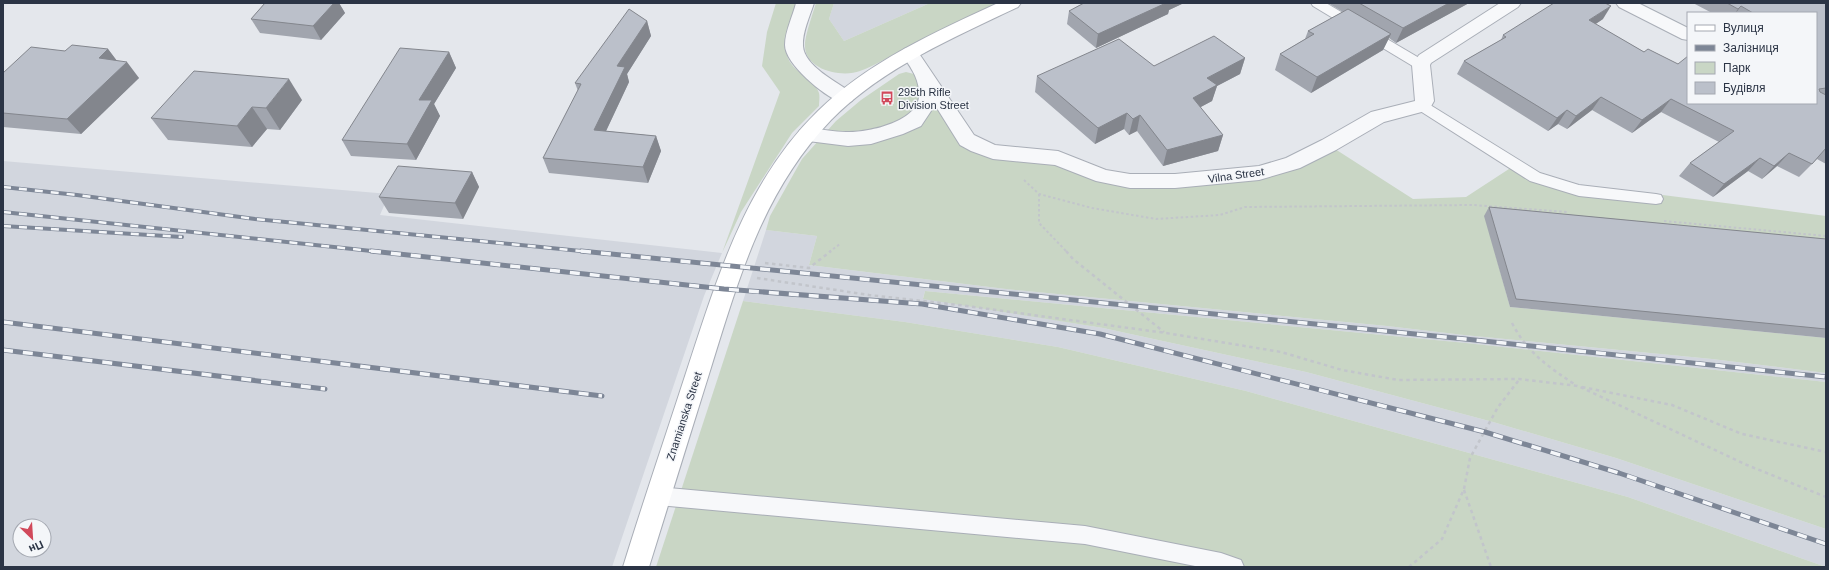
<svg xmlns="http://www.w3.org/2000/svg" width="1829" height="570" font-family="Helvetica,sans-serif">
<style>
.built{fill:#d2d6de;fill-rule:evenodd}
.green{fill:#c9d6c5}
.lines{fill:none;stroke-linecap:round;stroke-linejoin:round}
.lane-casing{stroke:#a9aeb7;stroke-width:2}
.street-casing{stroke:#a9aeb7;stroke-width:2}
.secondary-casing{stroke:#a9aeb7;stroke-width:2}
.path-far1{stroke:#c2c5cb;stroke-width:2;stroke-dasharray:2.5 2.5;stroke-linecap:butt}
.path{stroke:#c2c5cb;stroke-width:2.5;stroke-dasharray:3.5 3.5;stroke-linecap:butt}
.lane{fill:#f7f8fa;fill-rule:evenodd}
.street{fill:#f7f8fa;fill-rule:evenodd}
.secondary{fill:#fff;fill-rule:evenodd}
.rail-far1-casing{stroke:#7d8696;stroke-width:4}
.rail-casing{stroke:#7d8696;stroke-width:5}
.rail-far1{stroke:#f4f6f9;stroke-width:2.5;stroke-dasharray:8;stroke-linecap:butt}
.rail{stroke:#f4f6f9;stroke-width:3.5;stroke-dasharray:10;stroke-linecap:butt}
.wall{fill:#a1a5ae}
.shaded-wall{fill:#83868d}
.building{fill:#bbc0ca;stroke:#83868d}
.labels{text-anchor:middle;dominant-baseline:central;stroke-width:3;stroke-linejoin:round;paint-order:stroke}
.poi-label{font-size:11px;fill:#2b3445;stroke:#f4f6f9;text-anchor:start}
.street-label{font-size:11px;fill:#2b3445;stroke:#f4f6f9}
</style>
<rect width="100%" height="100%" fill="#e4e7ec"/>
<g class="built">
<polygon points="834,3 930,3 844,41 829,19"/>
<path d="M 3,161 L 389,194 L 380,215 L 722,253 L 704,296 L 612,567 L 3,567 ZM 20,526 L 44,526 L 44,550 L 20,550 Z"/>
<polygon points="766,230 817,236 809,265 1006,289 1387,326 1464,335 1712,359 1826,373 1826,382 1466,343 925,291 923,298 1103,328 1306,372 1493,422 1616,458 1826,529 1826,567 1628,497 1246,391 1058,347 905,322 743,301"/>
</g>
<g class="green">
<path d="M 776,3 L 798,3 C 794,17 784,41 787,55 C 791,72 815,79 819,93 C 820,97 819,102 819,106 L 792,133 L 741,212 L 722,253 L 780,92 L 762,66 L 767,32 Z"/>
<path d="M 816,3 L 834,3 L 829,19 L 844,41 L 930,3 L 997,3 C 968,17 939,30 911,45 C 895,53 877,65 860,71 C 842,78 806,70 805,47 C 804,38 813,13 816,3 Z"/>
<polygon points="906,72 914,74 962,144 1176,186 1335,149 1413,199 1466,197 1512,167 1585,187 1655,194 1826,216 1826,248 1492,242 1510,307 1826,338 1826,373 1712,359 1464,335 1387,326 1006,289 809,265 817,236 766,230 770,216 802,159 836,121 861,100 899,74"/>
<polygon points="925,291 1466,343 1826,382 1826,529 1616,458 1493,422 1306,372 1103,328 923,299"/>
<polygon points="743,301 905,322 1058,347 1246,391 1628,497 1826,567 656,567"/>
</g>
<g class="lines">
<g class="lane-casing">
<g id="lane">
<polygon points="1311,3 1326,3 1426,62 1428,65 1426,68 1416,68 1313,6"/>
<polygon points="1422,101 1427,103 1540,173 1579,185 1656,194 1661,195 1663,199 1661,203 1656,204 1579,196 1530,181 1417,109 1415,106 1417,103"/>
<polygon points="658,487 1085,526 1221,553 1241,560 1244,567 1200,567 1085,544 658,505 651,502 649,496 651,490"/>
</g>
</g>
<g class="street-casing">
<g id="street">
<path d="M 796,3 L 814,3 C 810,16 802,32 803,46 C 804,66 837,82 852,93 L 854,97 L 852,101 C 847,103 844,103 840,102 C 823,95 785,64 785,45 C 785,31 793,16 796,3 Z"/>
<path d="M 1500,3 L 1521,3 L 1518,7 L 1431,63 L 1430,65 L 1434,101 L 1429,110 L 1384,122 L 1336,150 L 1300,168 L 1259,180 L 1175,188 L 1130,188 L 1096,181 L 1055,165 L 993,159 L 971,151 L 960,145 L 935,105 L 921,126 L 903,134 L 871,144 L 848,146 L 800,140 L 797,135 L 800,130 C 816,126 833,133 849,132 C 870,132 923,121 919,91 C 918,76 909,65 901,53 L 904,49 L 910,47 L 916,49 L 974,135 L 995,145 L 1058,151 L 1106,170 L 1130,174 L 1175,174 L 1259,166 L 1286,158 L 1322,140 L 1371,112 L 1415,101 L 1412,65 L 1419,55 Z"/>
<polygon points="1616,3 1638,3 1688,28 1688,40 1682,39 1619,7"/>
</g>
</g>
<g class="secondary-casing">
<path id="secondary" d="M 998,3 L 1021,3 L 1018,7 C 953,38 882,68 831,120 C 762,192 738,281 709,374 C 689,438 669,502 649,567 L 623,567 C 643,502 665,438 686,373 C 717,279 745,182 818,111 C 868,62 935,32 998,3 Z"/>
</g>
<g class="path-far1">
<polyline points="1024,180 1039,194 1092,208 1156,219 1220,215 1245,207 1473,205 1567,212"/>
<polyline points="1039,194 1039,223 1067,252"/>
<polyline points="1664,221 1826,236"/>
<polyline points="829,252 840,244"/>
</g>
<g class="path">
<polyline points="1066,251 1073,259 1164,332"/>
<polyline points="765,263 809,268 831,251"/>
<polyline points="757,278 869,295 959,305 1166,333 1281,352 1342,370 1398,380 1519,379 1578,386 1747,465 1826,497"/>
<path d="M 1512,323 C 1528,354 1549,367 1577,386"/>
<polyline points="1582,387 1672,405 1742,434 1826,452"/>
<polyline points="1464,490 1491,567"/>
<polyline points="1409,567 1442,539 1464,489 1470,458 1498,407 1519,380"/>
</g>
<use href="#lane" class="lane"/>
<use href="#street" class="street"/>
<use href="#secondary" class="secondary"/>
<g class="rail-far1-casing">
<g id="rail-far1">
<polyline points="3,187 77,195 255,219 591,252"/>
<polyline points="3,212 381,252"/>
<polyline points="3,226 182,237"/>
</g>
</g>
<g class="rail-casing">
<g id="rail">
<polyline points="371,251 724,289 922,304 1100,334 1485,432 1619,473 1826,544"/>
<polyline points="581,251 1465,339 1826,377"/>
<polyline points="3,322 602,396"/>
<polyline points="3,350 325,389"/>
</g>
</g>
<use href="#rail-far1" class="rail-far1"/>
<use href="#rail" class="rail"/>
</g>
<g class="wall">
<polygon points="265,3 339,3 345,13 321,40 260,33 251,19"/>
<polygon points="1084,3 1184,3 1169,10 1168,14 1096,48 1067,24 1069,11"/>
<polygon points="1328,3 1469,3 1396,43 1389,38 1383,50 1311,93 1275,70 1280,54 1305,39 1308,31 1343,12"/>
<polygon points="1693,3 1826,3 1826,164 1817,159 1799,177 1777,166 1762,179 1748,171 1713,197 1679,176 1690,163 1719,142 1661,112 1632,133 1592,110 1567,129 1558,124 1548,131 1457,74 1464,61 1501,40 1503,35 1603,19 1595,24 1644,52 1678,64 1688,103 1816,103 1816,13 1712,13"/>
<polygon points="647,21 651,36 627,74 629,82 606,131 656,136 661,151 648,183 549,173 543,158 578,91 575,83"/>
<polygon points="108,49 117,61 139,78 81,134 3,127 3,73 65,51"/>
<polygon points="449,52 456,68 434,104 440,116 416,160 351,156 342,140"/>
<polygon points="1245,58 1240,74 1217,86 1212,101 1200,107 1223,135 1218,151 1163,166 1137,131 1129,135 1124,129 1095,144 1035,92 1037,76"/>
<polygon points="302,100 280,130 267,129 252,147 168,140 151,118"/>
<polygon points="472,172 479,187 463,219 389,213 379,197"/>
<polygon points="1489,207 1826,239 1826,338 1510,307 1484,216"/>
</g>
<g class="shaded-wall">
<polygon points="334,3 339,3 345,13 321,40 313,26"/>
<polygon points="1166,3 1184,3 1169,10 1168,14 1096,48 1098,34"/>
<polygon points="1449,3 1469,3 1396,43 1403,28"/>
<polygon points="1611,6 1603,19 1581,34 1589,20"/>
<polygon points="1741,6 1736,13 1735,13 1738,9"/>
<polygon points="647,21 651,36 627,74 629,82 599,146 594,130 617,66"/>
<polygon points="1391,34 1383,50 1311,93 1317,77"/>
<polygon points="108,49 120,65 99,58"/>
<polygon points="449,52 456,68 434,104 440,116 416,160 407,144 419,100"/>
<polygon points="1245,58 1240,74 1217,86 1212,101 1188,114 1193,98 1207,78"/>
<polygon points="127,62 139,78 81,134 67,119"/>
<polygon points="289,79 302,100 280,130 266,108"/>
<polygon points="1601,97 1592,110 1567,129 1576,116"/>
<polygon points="1671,99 1661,112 1632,133 1642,120"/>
<polygon points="252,107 267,129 252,147 237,126"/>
<polygon points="1567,110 1558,124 1548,131 1557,118"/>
<polygon points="1127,113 1124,129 1095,144 1098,128"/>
<polygon points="1140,115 1137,131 1129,135 1133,119"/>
<polygon points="1223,135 1218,151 1163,166 1167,150"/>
<polygon points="656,136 661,151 648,183 643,167"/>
<polygon points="1789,153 1777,166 1762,179 1774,166"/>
<polygon points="1760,158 1748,171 1713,197 1724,184"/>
<polygon points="472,172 479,187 463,219 455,203"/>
</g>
<g class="building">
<polygon points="265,3 334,3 313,26 251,19"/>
<polygon points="1084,3 1166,3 1098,34 1069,11"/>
<polygon points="1359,3 1449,3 1403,28"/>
<polygon points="1554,3 1605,3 1611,6 1589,20 1644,52 1648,49 1678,64 1688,56 1688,103 1816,103 1816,13 1753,13 1741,6 1738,9 1727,3 1826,3 1826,88 1819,89 1820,92 1826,95 1826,148 1812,164 1789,153 1774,166 1760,158 1724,184 1690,163 1734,131 1671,99 1642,120 1601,97 1576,116 1567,110 1557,118 1464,61 1506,37 1503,35"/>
<polygon points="629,9 647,21 617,66 625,67 594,130 656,136 643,167 543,158 581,84 575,83"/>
<polygon points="1348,9 1391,34 1317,77 1280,54 1314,34 1308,31"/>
<polygon points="1214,36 1245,58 1207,78 1217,85 1193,98 1223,135 1167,150 1140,115 1133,119 1127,113 1098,128 1037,76 1119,39 1154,66"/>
<polygon points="72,45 108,49 99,58 127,62 67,119 3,113 3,73 31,47 65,51"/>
<polygon points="400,48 449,52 419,100 432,100 407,144 342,140"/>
<polygon points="194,71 289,79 266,108 252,107 237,126 151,118"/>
<polygon points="398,166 472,172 455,203 379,197"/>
<polygon points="1489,207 1826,239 1826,329 1516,299"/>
</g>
<defs>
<g id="bus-bare" transform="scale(1.08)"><path d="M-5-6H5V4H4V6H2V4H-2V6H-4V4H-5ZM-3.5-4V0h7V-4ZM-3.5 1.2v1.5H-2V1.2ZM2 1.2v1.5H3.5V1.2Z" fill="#d1495b" stroke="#f4f6f9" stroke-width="2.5" paint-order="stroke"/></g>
</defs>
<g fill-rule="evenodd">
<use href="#bus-bare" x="887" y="98"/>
</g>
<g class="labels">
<g class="poi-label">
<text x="898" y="92">295th Rifle<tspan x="898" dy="13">Division Street</tspan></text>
</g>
<g class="street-label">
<text transform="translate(1236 175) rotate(-8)">Vilna Street</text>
<text transform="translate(684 416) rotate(-72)">Znamianska Street</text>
</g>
</g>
<rect width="1829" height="570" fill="none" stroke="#2b3445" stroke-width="8"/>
<rect x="1687" y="12" width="130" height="92" fill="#f4f6f9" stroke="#a4a8b1"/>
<rect x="1695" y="25" width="20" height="6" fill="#ffffff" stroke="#a4a8b1"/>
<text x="1723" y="32" font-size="12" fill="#2b3445">Вулиця</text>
<rect x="1695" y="45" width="20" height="6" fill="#7d8696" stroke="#a4a8b1"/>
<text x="1723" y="52" font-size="12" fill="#2b3445">Залізниця</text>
<rect x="1695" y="62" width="20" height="12" fill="#c9d6c5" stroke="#a4a8b1"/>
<text x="1723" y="72" font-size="12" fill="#2b3445">Парк</text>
<rect x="1695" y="82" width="20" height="12" fill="#bbc0ca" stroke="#a4a8b1"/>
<text x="1723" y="92" font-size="12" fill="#2b3445">Будівля</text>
<g transform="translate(32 538) rotate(155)"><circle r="19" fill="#f4f6f9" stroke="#a4a8b1"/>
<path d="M0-3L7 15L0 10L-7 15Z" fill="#d1495b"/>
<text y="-6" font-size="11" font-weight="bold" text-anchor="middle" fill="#2b3445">Пн</text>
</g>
</svg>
